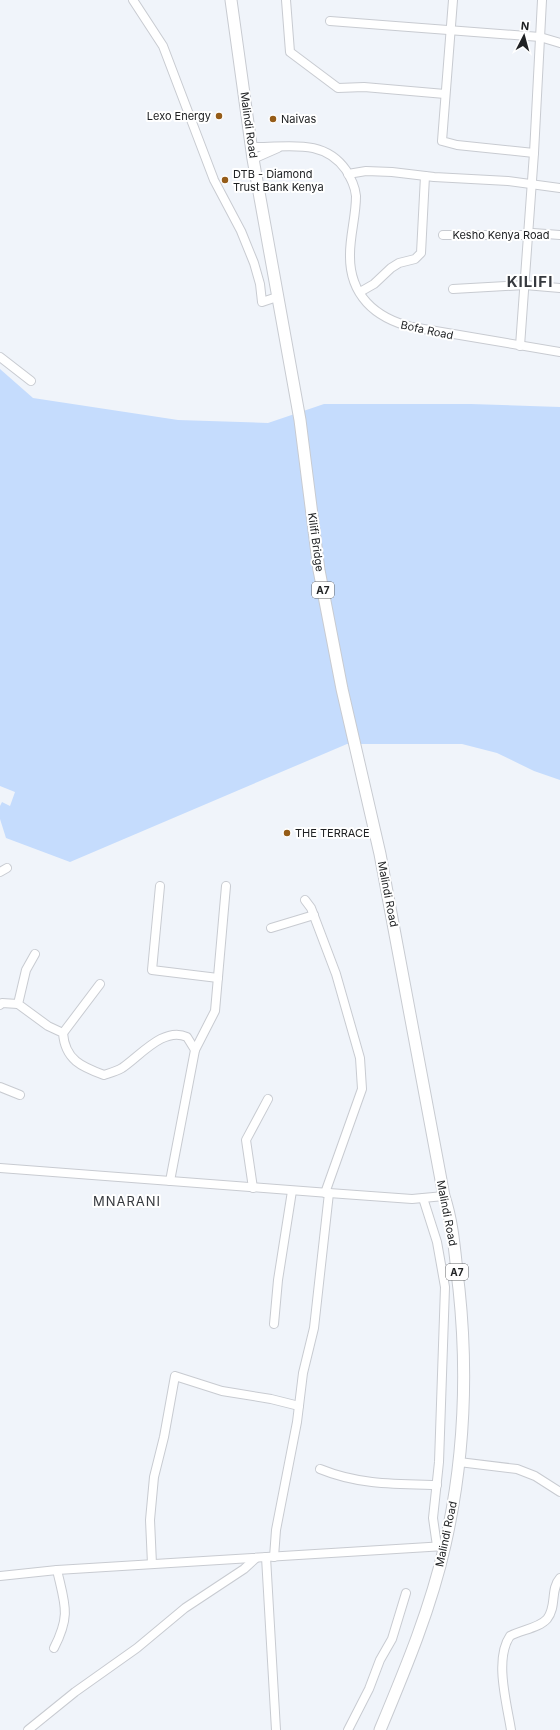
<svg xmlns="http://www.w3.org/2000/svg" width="560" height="1730" font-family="Inter,sans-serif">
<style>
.water{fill:#c5dcfd}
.pier{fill:#f0f4fa}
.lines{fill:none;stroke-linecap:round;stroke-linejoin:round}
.minor-casing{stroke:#c8cbd1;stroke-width:10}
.highway-casing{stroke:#c8cbd1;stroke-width:13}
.minor{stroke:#fff;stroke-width:8}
.highway{stroke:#fff;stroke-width:11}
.poi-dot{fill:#955c18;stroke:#fff;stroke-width:1.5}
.labels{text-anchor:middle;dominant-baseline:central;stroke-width:4;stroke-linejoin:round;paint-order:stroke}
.shield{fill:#fff;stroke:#636466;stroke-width:1}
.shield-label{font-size:10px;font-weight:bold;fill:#202224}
.poi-label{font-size:11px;fill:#202224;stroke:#fff;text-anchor:start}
.street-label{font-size:11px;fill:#202224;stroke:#fff}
.quarter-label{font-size:13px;letter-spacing:1px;fill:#36393e;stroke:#fff}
.district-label{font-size:15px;font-weight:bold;letter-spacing:1px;fill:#36393e;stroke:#fff}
</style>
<rect width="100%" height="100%" fill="#f0f4fa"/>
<polygon class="water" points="0,369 33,398 178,420 268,423 324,404 471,404 560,407 560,780 534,771 497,753 462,744 347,744 70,862 6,838 0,819"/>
<polygon class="pier" points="0,786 15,792 10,806 2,802 0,806"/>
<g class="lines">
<g class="minor-casing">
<g id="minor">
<polyline points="133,0 163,46 214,180 241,231 254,263 260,284 262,302 277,297"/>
<polyline points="286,0 290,52 338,88 364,87 445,94"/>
<polyline points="453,0 442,141 457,145 534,153"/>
<polyline points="330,21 540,37 560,43"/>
<path d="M 252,147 C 286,148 323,137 346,170 C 351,179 355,186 356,196 C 356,216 350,235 350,254 C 349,295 375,318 412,327 L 560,352"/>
<polyline points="253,159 278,148"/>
<polyline points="348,174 366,171 392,172 434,177 508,181 560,188"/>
<polyline points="443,235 528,235 533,233 560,235"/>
<polyline points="453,289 525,285 560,288"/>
<polyline points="360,292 374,284 391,268 399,263 415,259 421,253 425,176"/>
<polyline points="520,346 534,153 542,0"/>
<polyline points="0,357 31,381"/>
<polyline points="0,872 7,868"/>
<polyline points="160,886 152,970 218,978"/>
<polyline points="305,900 311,908 336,974 360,1058 362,1089 325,1193"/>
<polyline points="271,928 314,915"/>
<path d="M 35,954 L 26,970 L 18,1004 L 48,1026 L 63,1033 C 65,1060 82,1067 104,1075 C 110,1073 117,1071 122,1068 C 140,1056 164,1026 187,1037 L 195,1050 L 170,1181"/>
<polyline points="0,1005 2,1003 18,1004"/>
<polyline points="63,1033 100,984"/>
<polyline points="195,1050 215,1011 226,886"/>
<polyline points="0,1087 20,1095"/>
<polyline points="0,1168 329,1193 412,1199 444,1196"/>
<polyline points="253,1188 246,1140 268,1099"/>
<polyline points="423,1198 437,1242 445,1287 439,1462 433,1518 437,1546"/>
<polyline points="274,1324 278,1280 292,1191"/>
<polyline points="459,1462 517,1469 535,1476 560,1492"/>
<path d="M 320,1469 C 359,1485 396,1484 437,1485"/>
<polyline points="266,1557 276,1730"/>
<polyline points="274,1557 276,1530 297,1422 303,1373 314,1328 329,1193"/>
<polyline points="152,1564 150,1520 154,1477 164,1437 175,1376 222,1391 271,1399 299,1406"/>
<polyline points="0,1576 57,1570 445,1546"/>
<path d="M 54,1648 C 71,1615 65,1605 57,1570"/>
<polyline points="28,1730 75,1692 137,1648 185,1608 244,1569 256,1558"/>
<polyline points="348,1730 369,1689 380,1660 392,1639 406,1593"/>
<path d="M 511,1730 C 507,1704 494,1659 510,1636 C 521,1630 539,1628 547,1619 C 557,1607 550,1589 560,1578"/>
</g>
</g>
<g class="highway-casing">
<path id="highway" d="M 231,0 L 253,159 L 300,420 L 319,570 L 342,689 L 380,854 L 444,1196 C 454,1226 455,1258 459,1289 C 468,1374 464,1461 445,1545 C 431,1608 405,1670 380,1730"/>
</g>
<use href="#minor" class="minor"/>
<use href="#highway" class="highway"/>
</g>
<g class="poi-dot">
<circle cx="219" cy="116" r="4"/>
<circle cx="273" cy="119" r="4"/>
<circle cx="225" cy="180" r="4"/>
<circle cx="287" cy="833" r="4"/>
</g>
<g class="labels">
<g class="shield">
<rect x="312" y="582" width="22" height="16" rx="3"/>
<rect x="446" y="1264" width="22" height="16" rx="3"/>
</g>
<g class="shield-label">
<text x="323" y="590">A7</text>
<text x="457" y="1272">A7</text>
</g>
<g class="poi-label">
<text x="211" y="116" text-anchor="end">Lexo Energy</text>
<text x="281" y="119">Naivas</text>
<text x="233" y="174">DTB - Diamond<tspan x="233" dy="13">Trust Bank Kenya</tspan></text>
<text x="295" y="833">THE TERRACE</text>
</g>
<g class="street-label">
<text transform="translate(249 125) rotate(82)">Malindi Road</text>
<text x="501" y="235">Kesho Kenya Road</text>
<text transform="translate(427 330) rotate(12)">Bofa Road</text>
<text transform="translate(316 542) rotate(82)">Kilifi Bridge</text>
<text transform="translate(388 894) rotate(79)">Malindi Road</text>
<text transform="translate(447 1213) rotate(79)">Malindi Road</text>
<text transform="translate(446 1534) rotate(-78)">Malindi Road</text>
</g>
<g class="quarter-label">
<text x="127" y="1201">MNARANI</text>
</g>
<g class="district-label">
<text x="530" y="281">KILIFI</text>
</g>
</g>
<g transform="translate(524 36) rotate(6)" stroke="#ffffff" stroke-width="3" paint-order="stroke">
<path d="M0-3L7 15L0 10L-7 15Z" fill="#202224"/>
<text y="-6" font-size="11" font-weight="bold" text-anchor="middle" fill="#202224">N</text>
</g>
</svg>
